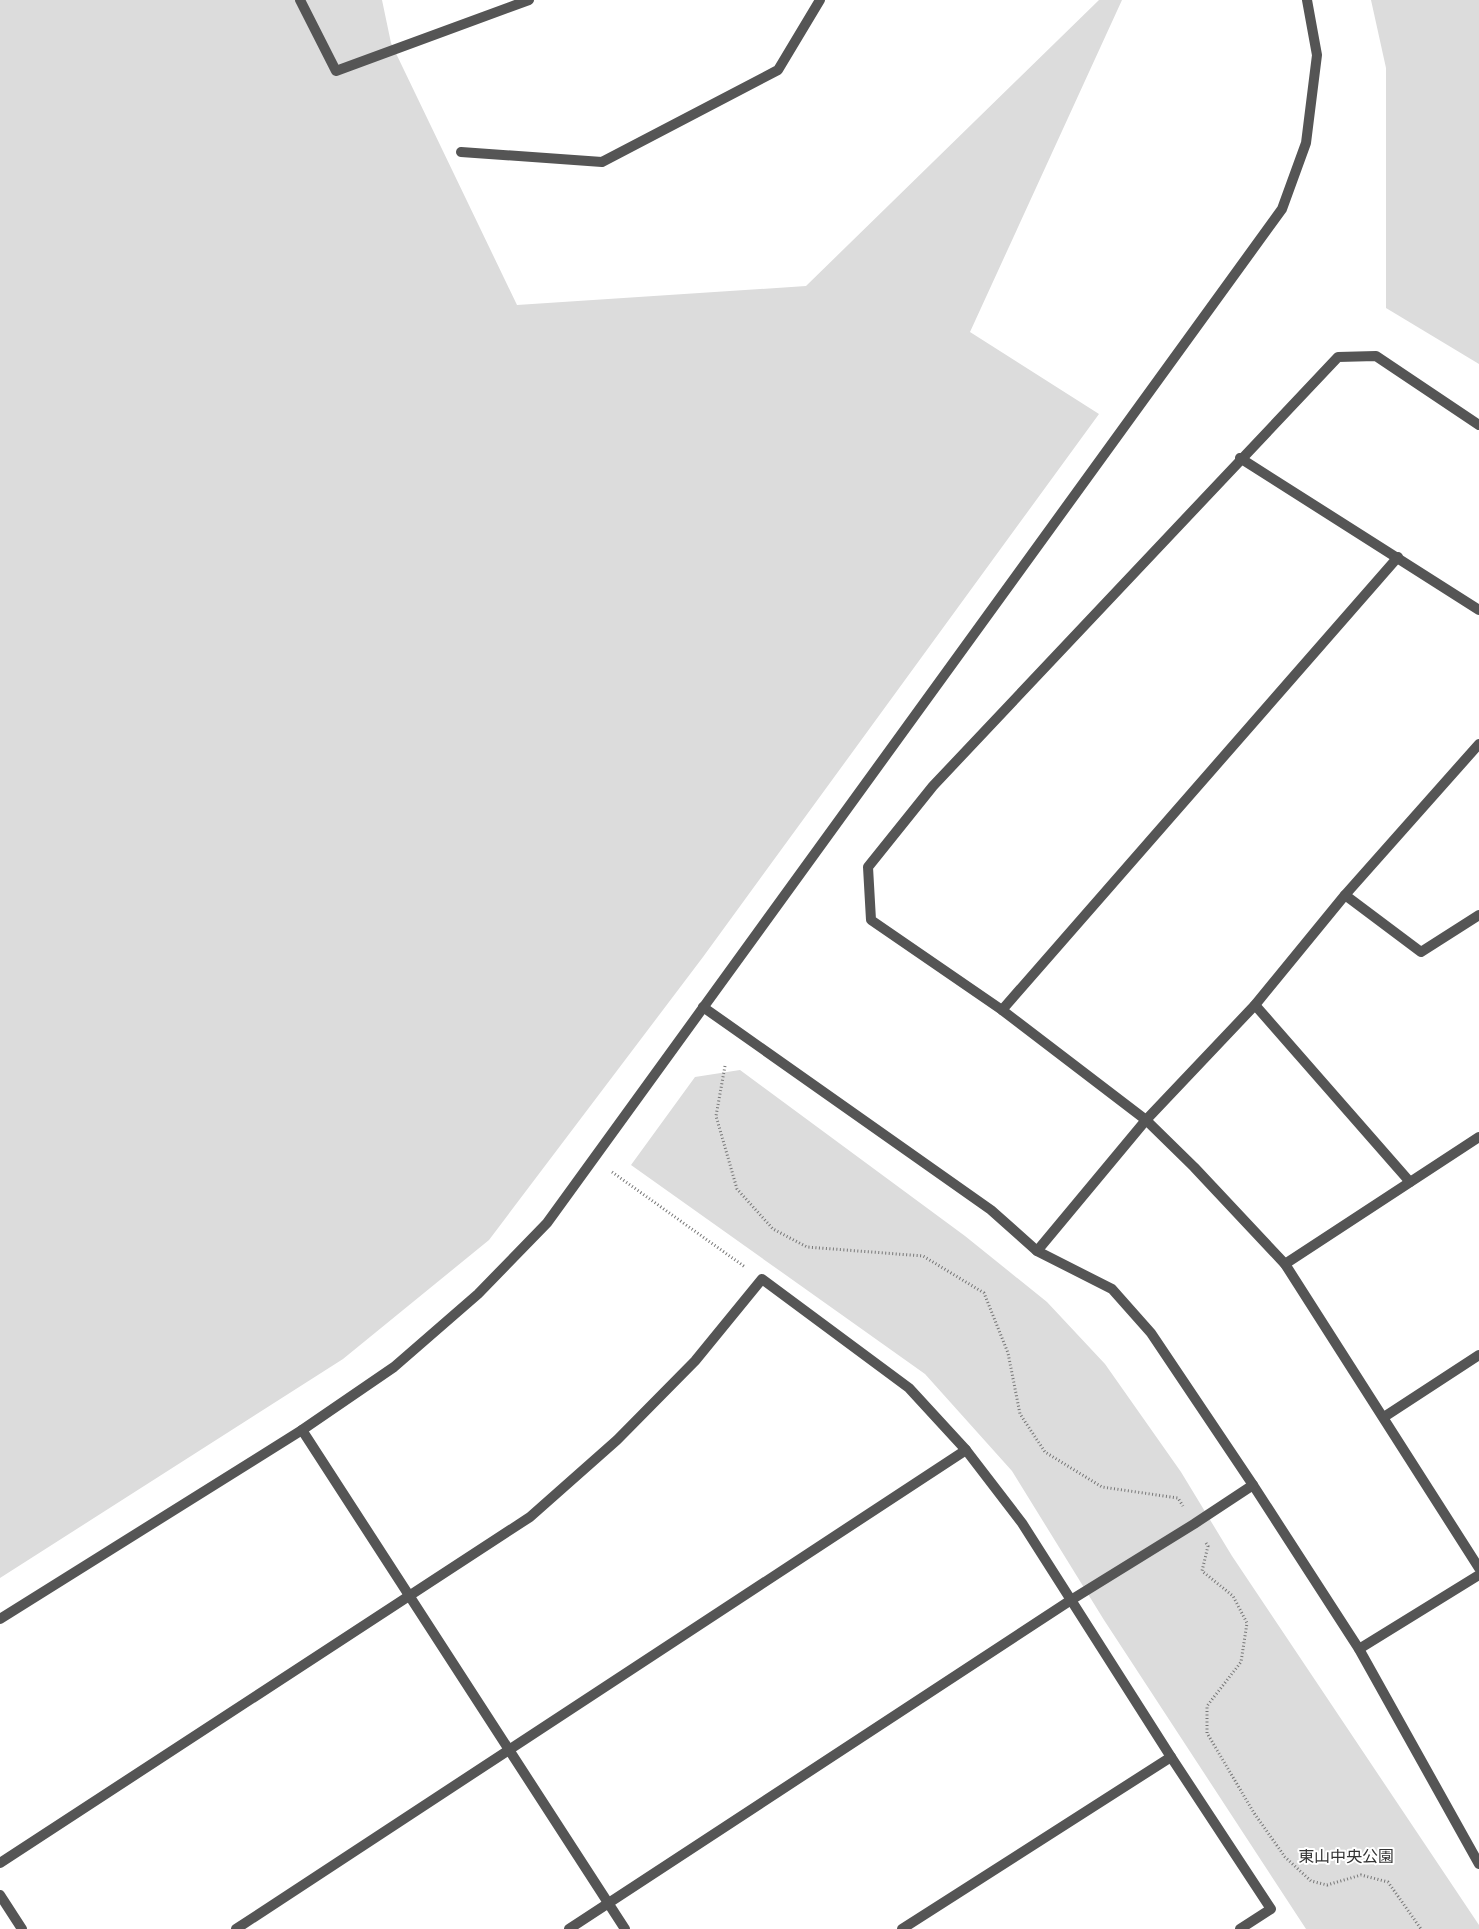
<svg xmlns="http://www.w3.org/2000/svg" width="1479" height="1929" font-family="'DejaVu Sans','Noto Sans JP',sans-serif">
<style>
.green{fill:#dcdcdc}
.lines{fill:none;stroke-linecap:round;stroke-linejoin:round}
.path{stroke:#777;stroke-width:3;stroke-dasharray:1 2.5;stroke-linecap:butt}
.minor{stroke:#555;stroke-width:10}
.tertiary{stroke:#555;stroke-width:10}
.labels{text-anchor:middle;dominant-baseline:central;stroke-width:4;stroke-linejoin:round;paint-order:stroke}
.park-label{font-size:16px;fill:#333;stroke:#fff}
</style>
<rect width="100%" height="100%" fill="#fff"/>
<g class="green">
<polygon points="0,0 382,0 391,43 517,305 806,286 1099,0 1122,0 970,332 1099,414 703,957 489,1240 343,1359 0,1578"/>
<polygon points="1371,0 1479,0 1479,364 1386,308 1386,68"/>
<polygon points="740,1070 965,1236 1047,1302 1105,1364 1181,1472 1232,1556 1479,1925 1479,1929 1306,1929 1104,1620 1012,1471 925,1374 631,1165 695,1077"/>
</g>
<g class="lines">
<g class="path">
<polyline points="725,1066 716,1116 737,1189 773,1229 807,1247 923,1256 984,1293 1008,1353 1020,1414 1045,1452 1102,1487 1178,1498 1183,1506"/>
<polyline points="612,1172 745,1267"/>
<polyline points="1206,1543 1208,1546 1202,1571 1233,1596 1247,1623 1241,1662 1207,1706 1207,1733 1254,1813 1285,1857 1311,1881 1327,1885 1361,1875 1388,1882 1421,1929"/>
</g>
<g class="minor">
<polyline points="300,0 336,71 529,0"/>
<polyline points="461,152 602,162 778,70 820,0"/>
<polyline points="1479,425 1376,356 1338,357 933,786 868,867 871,920 1002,1010 1146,1120 1194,1167 1285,1264 1479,1568"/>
<polyline points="1240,458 1479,610"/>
<polyline points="1345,895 1421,952 1479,915"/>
<polyline points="1255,1005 1410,1182"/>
<polyline points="703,1007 991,1210 1037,1251 1112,1289 1151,1333 1253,1485 1359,1649 1479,1864"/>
<polyline points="1002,1010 1398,557"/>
<polyline points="1037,1251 1146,1120 1255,1005 1345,895 1479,744"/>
<polyline points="1285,1264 1479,1137"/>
<polyline points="1384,1417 1479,1355"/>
<polyline points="302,1430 625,1929"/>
<polyline points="1359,1649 1479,1575"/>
<polyline points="0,1863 530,1517 617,1440 695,1361 762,1279 909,1388 966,1450 1022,1523 1171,1757 1271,1909 1240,1929"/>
<polyline points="0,1895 22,1929"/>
<polyline points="236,1929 966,1450"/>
<polyline points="569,1929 1071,1600 1194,1524 1253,1485"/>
<polyline points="902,1929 1171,1757"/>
</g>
<polyline class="tertiary" points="0,1619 302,1430 394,1367 478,1294 547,1223 1282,209 1306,143 1317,55 1307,0"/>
</g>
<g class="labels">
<g class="park-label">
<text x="1346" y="1856">東山中央公園</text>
</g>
</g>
</svg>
